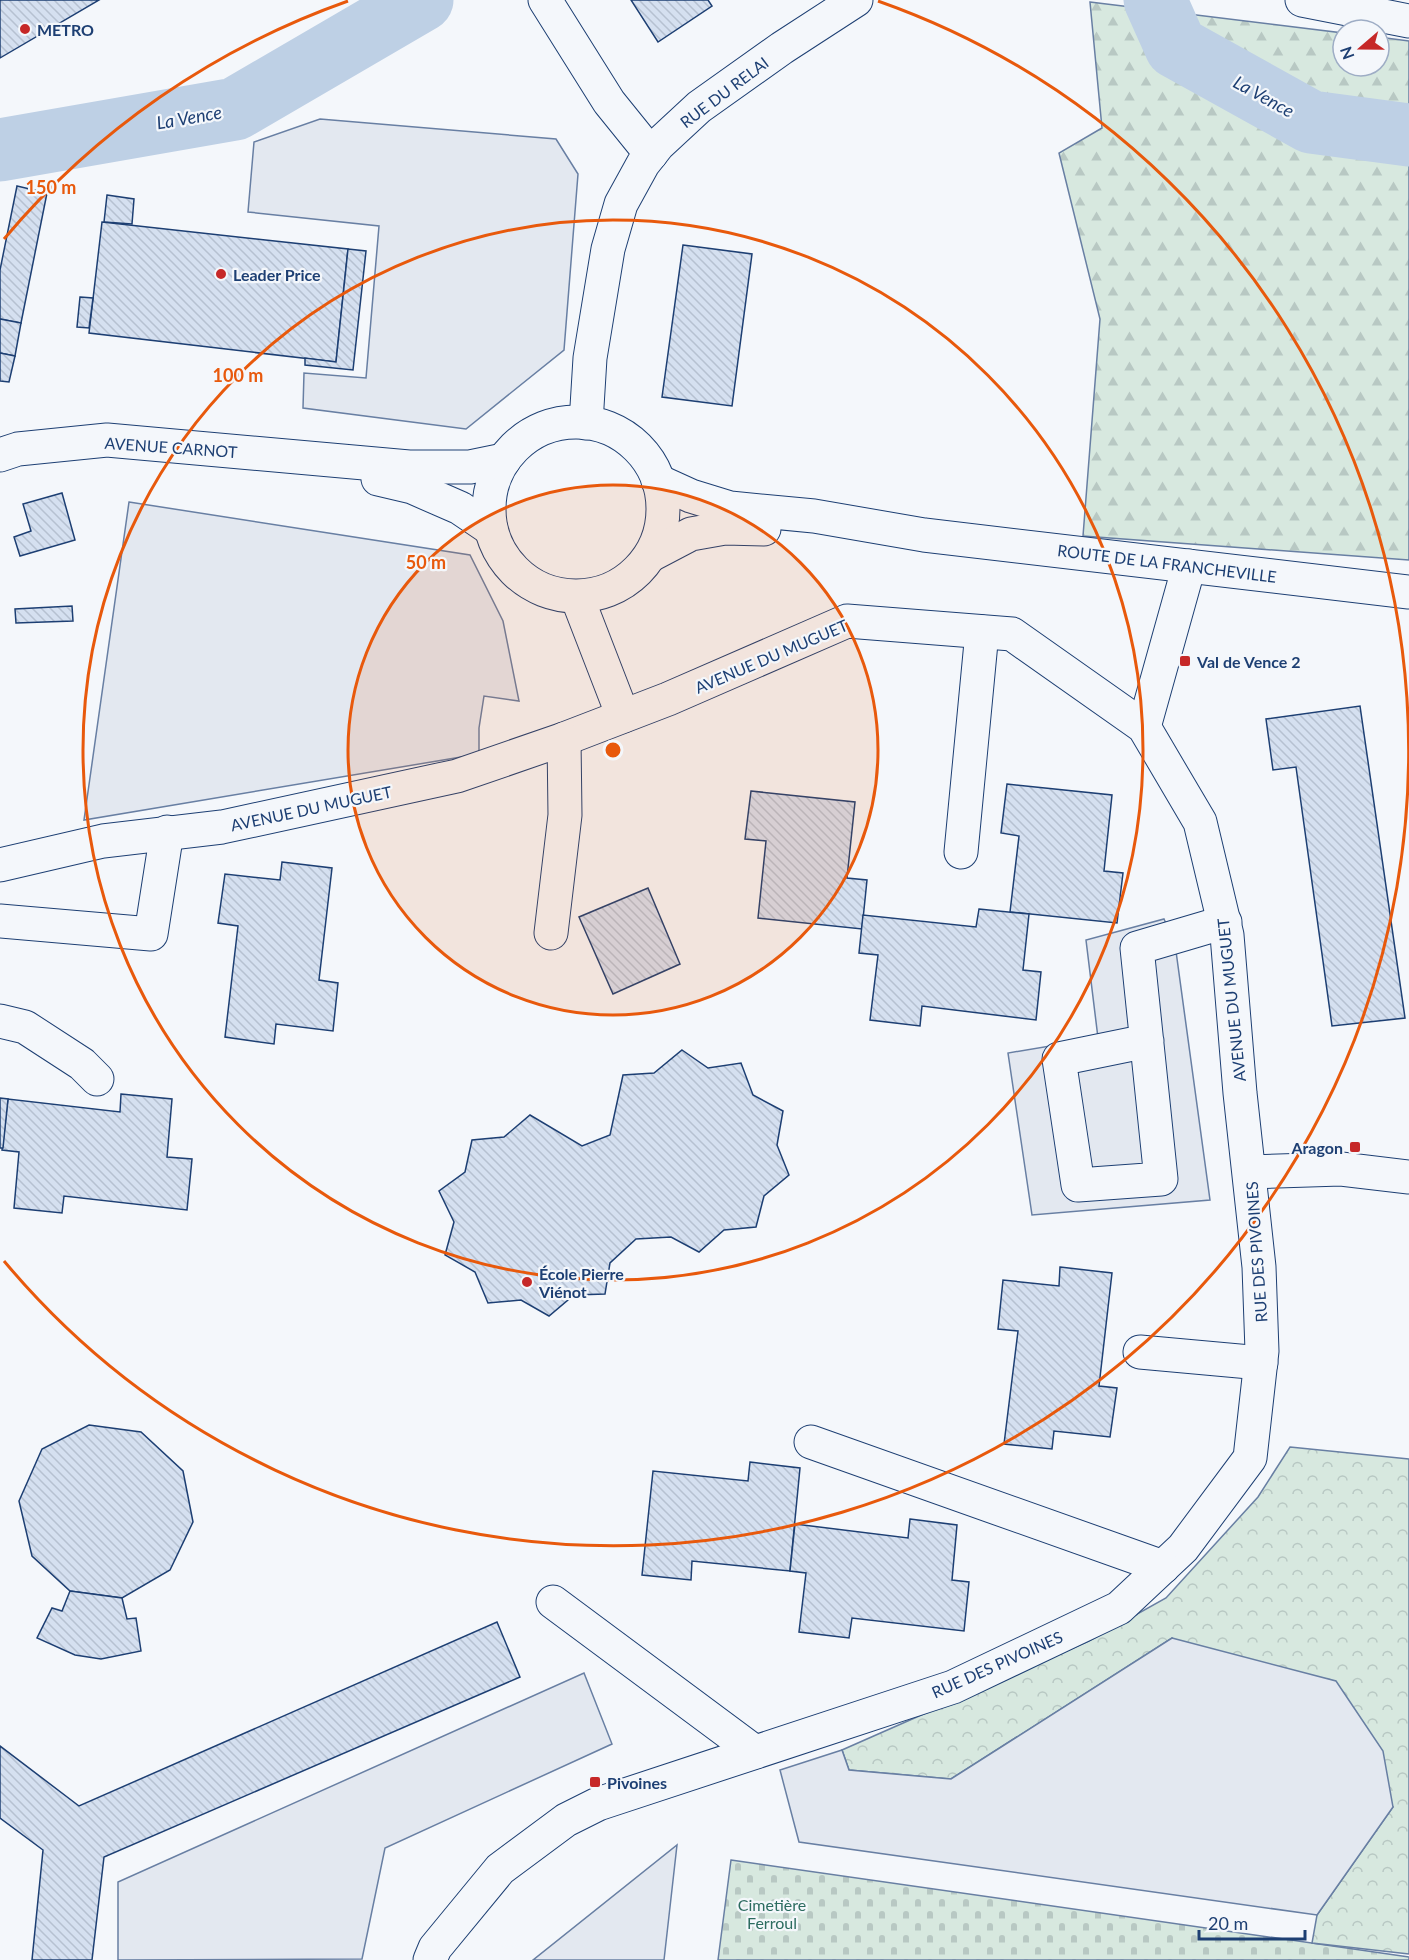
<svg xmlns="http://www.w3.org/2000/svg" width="1409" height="1960" font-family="Lato,sans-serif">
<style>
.forest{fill:url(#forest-firs);stroke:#687fa3;stroke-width:1.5}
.cemetery{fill:url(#cemetery-stones);stroke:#687fa3;stroke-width:1.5}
.park{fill:url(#park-crowns);stroke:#687fa3;stroke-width:1.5}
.parking{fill:#e3e8f0;stroke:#687fa3;stroke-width:1.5}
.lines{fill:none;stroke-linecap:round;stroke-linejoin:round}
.river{stroke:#bed0e5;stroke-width:63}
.building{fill:url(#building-back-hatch);stroke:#1d3f73;stroke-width:1.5}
.minor-casing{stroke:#1d3f73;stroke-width:35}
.major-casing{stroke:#1d3f73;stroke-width:35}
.minor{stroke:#f4f7fb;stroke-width:33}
.major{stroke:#f4f7fb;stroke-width:33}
.ring{fill:none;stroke:#e8590c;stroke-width:3}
.poi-dot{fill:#c62828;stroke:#f4f7fb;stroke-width:2}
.labels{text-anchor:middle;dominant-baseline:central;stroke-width:4.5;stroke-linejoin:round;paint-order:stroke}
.poi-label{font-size:16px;font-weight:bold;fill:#1d3f73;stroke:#f4f7fb;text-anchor:start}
.street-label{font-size:16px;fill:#1d3f73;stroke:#f4f7fb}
.park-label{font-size:16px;fill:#2c6c60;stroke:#f4f7fb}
.water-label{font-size:18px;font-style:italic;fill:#1d3f73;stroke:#f4f7fb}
.centre{fill:#e8590c;stroke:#f4f7fb;stroke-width:3}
.ring-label{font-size:18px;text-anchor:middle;font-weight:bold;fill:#e8590c;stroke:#f4f7fb;stroke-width:4.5;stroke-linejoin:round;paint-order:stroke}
</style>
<defs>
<pattern id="forest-firs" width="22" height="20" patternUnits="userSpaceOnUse" patternTransform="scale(1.5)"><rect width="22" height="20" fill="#d7e8df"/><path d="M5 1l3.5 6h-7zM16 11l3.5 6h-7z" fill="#b8c8c3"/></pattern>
<pattern id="cemetery-stones" width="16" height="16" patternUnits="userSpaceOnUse" patternTransform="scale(1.5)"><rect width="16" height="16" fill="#d7e8df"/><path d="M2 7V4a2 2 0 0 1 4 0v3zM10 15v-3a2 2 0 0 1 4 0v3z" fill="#b8c8c3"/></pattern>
<pattern id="park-crowns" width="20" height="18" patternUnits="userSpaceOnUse" patternTransform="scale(1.5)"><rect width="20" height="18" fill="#d7e8df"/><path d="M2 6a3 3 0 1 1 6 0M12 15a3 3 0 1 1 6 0" fill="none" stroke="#b8c8c3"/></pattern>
<pattern id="building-back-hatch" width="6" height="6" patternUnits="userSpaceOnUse" patternTransform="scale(1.5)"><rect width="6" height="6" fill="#d5e0f0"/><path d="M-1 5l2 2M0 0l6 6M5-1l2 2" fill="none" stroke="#b6c1d1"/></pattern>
</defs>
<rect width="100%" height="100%" fill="#f4f7fb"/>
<polygon class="forest" points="1090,2 1343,33 1343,66 1379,66 1379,37 1409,41 1409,560 1083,536 1100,319 1059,153 1102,128"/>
<polygon class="cemetery" points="731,1860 1409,1957 1409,1960 718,1960"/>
<polygon class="park" points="1290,1447 1409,1459 1409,1954 1312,1943 1317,1915 1393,1807 1172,1638 951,1779 849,1770 842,1750 1089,1641 1166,1598 1258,1497"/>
<g class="parking">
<polygon points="320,119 556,139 578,174 564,350 466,429 303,408 304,373 366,378 379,226 248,212 254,142"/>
<polygon points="129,502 470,555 503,621 519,701 484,696 479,728 479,754 84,820"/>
<polygon points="1164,919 1175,944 1210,1200 1032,1215 1008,1053 1098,1038 1086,940"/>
<polygon points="1172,1638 1336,1681 1383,1751 1393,1807 1317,1915 799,1842 780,1770 842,1750 849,1770 951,1779"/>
<polygon points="584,1673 612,1744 385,1848 362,1959 118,1960 118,1882"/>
<polygon points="677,1845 664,1960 533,1960"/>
</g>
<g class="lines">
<g class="river">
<polyline points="1155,0 1176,47 1311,122 1409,135"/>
<polyline points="0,150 235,109 422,0"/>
</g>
</g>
<g class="building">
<polygon points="0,0 99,0 0,58"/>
<polygon points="631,0 708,0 712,6 658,42"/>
<polygon points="17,186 47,193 21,323 0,319 0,270"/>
<polygon points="107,195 134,199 132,224 104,222"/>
<polygon points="102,222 348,249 336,362 89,333"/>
<polygon points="683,245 752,254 732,406 662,397"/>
<polygon points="348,249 366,251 353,370 305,365 305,358 336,362"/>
<polygon points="80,297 93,298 89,328 77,327"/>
<polygon points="0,319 21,323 15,356 0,353"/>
<polygon points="0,353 15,356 9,382 0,381"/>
<polygon points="62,493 75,540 20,556 14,537 31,531 23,504"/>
<polygon points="72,606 73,621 16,623 15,609"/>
<polygon points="1360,706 1405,1018 1332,1026 1296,767 1273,770 1266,719"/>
<polygon points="1007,784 1112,795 1104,871 1123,873 1117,923 1010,912 1019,836 1001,833"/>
<polygon points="751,791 855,802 847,878 867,880 862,929 758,918 766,841 745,839"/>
<polygon points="282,862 332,868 319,980 338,983 333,1031 276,1024 274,1044 225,1037 238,926 218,923 225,874 280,880"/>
<polygon points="648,888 680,964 613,994 579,917"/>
<polygon points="979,909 1029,914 1023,970 1041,972 1036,1020 922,1006 920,1026 870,1020 878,955 859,953 863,915 976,927"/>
<polygon points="682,1050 708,1068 741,1063 753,1095 783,1111 777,1145 789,1175 764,1196 756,1227 724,1230 699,1252 671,1237 636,1239 610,1263 605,1294 574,1295 549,1316 521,1300 488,1303 475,1272 445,1255 454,1222 439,1191 465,1172 472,1140 504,1137 530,1115 582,1146 610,1135 623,1075 654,1073"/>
<polygon points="121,1094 172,1099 167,1157 192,1159 187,1210 64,1196 62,1213 14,1208 19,1152 2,1150 8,1099 120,1112"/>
<polygon points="0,1098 8,1099 3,1148 0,1148"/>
<polygon points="1060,1267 1112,1273 1099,1386 1117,1388 1110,1437 1054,1431 1052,1449 1004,1444 1018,1331 998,1329 1003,1280 1059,1286"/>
<polygon points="89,1425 141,1432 183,1471 193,1522 170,1570 122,1598 70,1591 32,1556 19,1501 42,1449"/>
<polygon points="750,1462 800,1468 790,1571 692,1561 691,1580 642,1575 653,1471 748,1481"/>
<polygon points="910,1519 957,1525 952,1580 969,1582 964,1631 852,1618 849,1638 799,1632 806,1573 790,1571 795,1524 908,1538"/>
<polygon points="70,1591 122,1598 127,1619 136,1618 141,1651 101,1659 75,1655 37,1638 52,1608 62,1611"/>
<polygon points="497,1622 520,1677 104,1857 92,1960 32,1960 43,1850 0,1818 0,1746 79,1806"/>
</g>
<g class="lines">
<g class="minor-casing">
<g id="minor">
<polyline points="545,0 609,102 651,154"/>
<polyline points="1302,0 1409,21"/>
<polyline points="586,423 590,358 608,249 621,204 643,164 658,145 699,107 782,48 856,0"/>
<polyline points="577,597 623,716"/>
<polyline points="1144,727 1189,566"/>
<polyline points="961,852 982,632"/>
<polyline points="0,865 103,841 222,827 457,776 564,739 668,699 847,621 1012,634 1144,727 1200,822 1227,935 1240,1093 1259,1267 1262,1351 1250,1458 1183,1548 1119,1608 953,1687 598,1804 566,1820 500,1869 435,1948 430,1960"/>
<polyline points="0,921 151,934 167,832"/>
<polyline points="551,933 565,815 564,739"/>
<polyline points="0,1021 25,1027 82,1064 97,1079"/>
<polyline points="1147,1041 1059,1059 1078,1185 1161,1179 1137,948 1225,922"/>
<polyline points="1250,1172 1341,1169 1409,1177"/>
<polyline points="1140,1352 1261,1363"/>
<polyline points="811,1442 1163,1567"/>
<polyline points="553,1602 755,1752"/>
</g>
</g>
<g class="major-casing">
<g id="major">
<circle cx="576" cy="509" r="87"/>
<polyline points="0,455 18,449 107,440 409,467 470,467 504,460"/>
<polyline points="378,479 412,487 460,508 491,529"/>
<polyline points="658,481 691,496 730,508 814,516 924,535 1409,592"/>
<polyline points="651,555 691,534 725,528 764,529"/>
</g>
</g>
<use href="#minor" class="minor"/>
<use href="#major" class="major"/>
</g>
<circle cx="613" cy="750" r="265" fill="#e8590c" fill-opacity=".12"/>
<g class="ring">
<circle cx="613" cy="750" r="265"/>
<circle cx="613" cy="750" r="530"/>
<path d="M4 239A795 795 0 0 1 348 1M878 1A795 795 0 1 1 4 1261"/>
</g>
<g class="poi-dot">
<circle cx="25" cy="29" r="6"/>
<circle cx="221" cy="274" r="6"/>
<rect x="1179" y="655" width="12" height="12" rx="3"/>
<rect x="1349" y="1141" width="12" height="12" rx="3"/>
<circle cx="527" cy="1282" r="6"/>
<rect x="589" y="1776" width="12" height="12" rx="3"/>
</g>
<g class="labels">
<g class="poi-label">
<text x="37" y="29">METRO</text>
<text x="233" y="274">Leader Price</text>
<text x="1197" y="661">Val de Vence 2</text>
<text x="1343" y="1147" text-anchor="end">Aragon</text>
<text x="539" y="1273">École Pierre<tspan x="539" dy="18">Viénot</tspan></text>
<text x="607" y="1782">Pivoines</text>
</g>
<g class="street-label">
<text transform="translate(724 92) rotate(-37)">RUE DU RELAI</text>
<text transform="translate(171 447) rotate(4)">AVENUE CARNOT</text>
<text transform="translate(1167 563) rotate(7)">ROUTE DE LA FRANCHEVILLE</text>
<text transform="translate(771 656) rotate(-23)">AVENUE DU MUGUET</text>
<text transform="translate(311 808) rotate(-12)">AVENUE DU MUGUET</text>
<text transform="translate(1231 1000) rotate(-96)">AVENUE DU MUGUET</text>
<text transform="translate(1256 1252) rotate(-94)">RUE DES PIVOINES</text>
<text transform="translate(997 1664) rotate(-24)">RUE DES PIVOINES</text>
</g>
<g class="park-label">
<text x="772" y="1904">Cimetière<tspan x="772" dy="18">Ferroul</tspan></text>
</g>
<g class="water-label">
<text transform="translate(1264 96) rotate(29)">La Vence</text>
<text transform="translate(189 117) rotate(-10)">La Vence</text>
</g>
</g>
<circle cx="613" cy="750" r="9" class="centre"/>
<g class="ring-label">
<text x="51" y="194">150 m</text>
<text x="238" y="382">100 m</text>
<text x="426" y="569">50 m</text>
</g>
<g transform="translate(1361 48) rotate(250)"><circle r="28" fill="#f4f7fb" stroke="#9eadc5" stroke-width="1.5"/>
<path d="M0-4.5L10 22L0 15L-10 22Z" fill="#c62828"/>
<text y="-9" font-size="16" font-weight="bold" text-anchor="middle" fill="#1d3f73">N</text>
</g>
<path d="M1199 1930v9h106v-9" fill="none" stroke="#1d3f73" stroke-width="3"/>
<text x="1208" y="1930" font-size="18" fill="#1d3f73" stroke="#f4f7fb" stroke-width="4.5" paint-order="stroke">20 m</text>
</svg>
